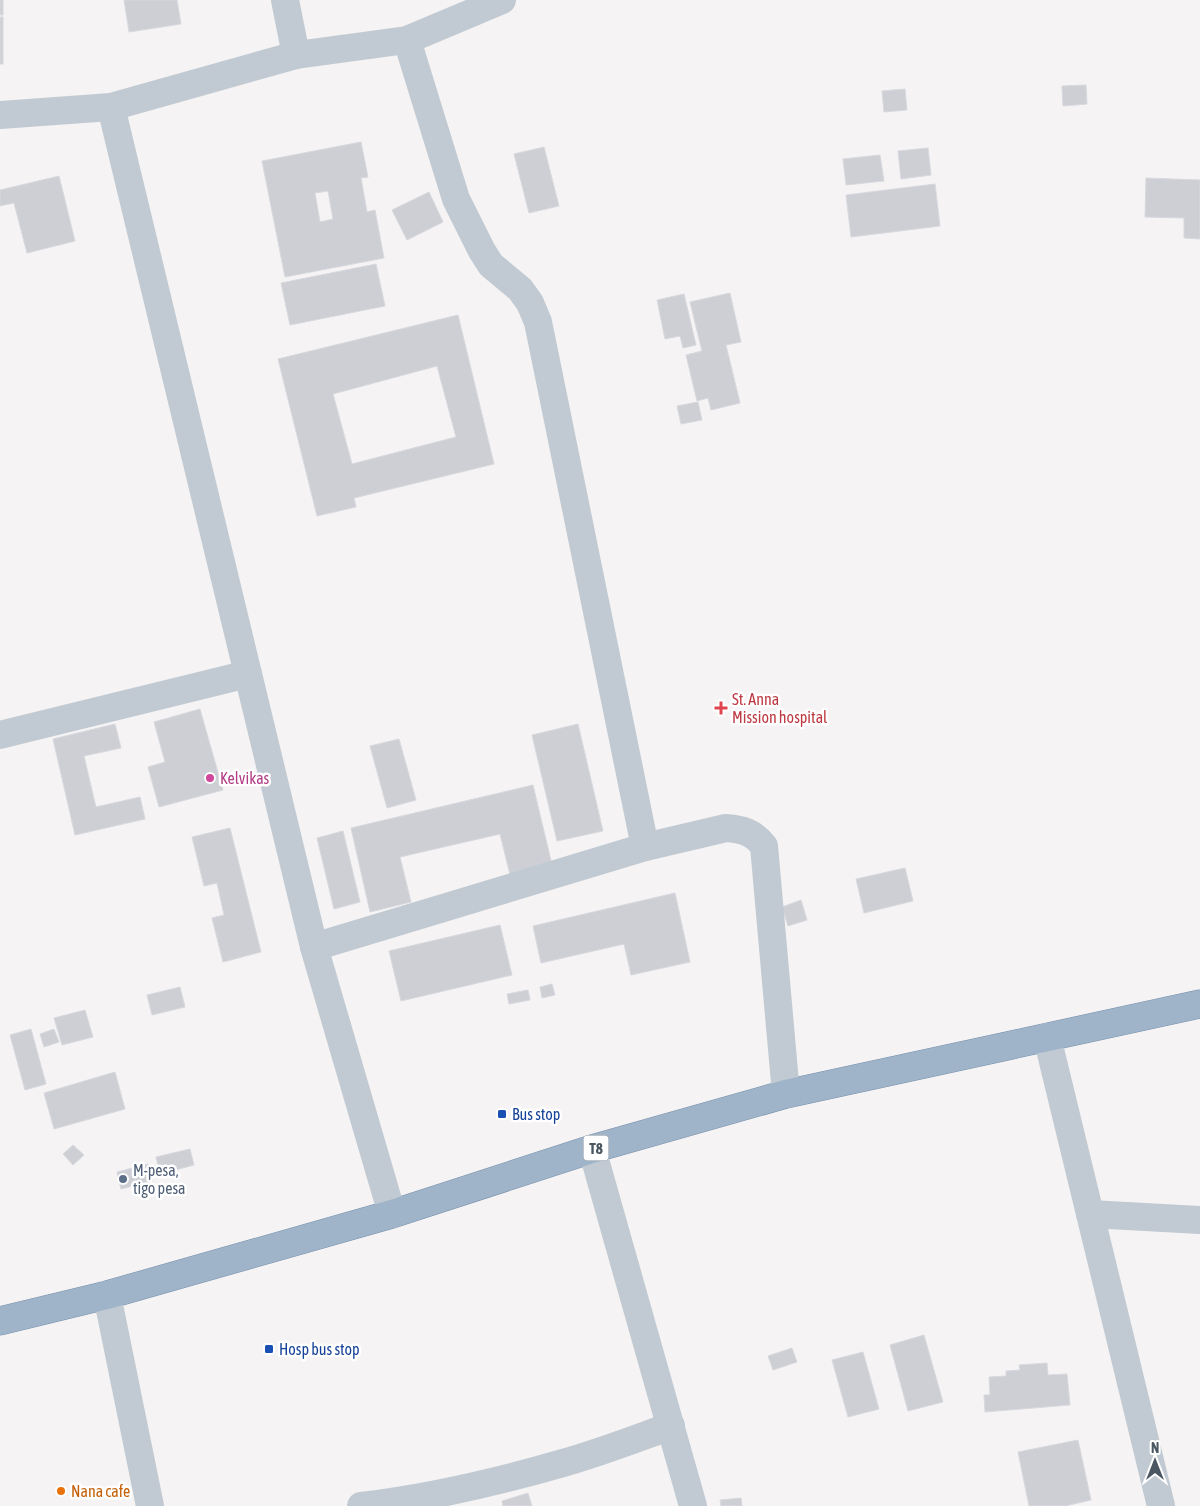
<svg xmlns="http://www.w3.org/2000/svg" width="1200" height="1506" font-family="'Asap Condensed',sans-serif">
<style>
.building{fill:#cdcfd5;stroke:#d7d9de;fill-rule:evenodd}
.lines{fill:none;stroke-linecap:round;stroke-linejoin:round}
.trunk-casing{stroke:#7690ad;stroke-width:29}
.minor{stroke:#c1cad2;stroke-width:28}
.trunk{stroke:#9fb4c9;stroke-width:28}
.health-dot{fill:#e0444e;stroke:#fff;stroke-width:2}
.hotel-dot{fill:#d1479c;stroke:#fff;stroke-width:2}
.transit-dot{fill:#1a4fb4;stroke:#fff;stroke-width:2}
.service-dot{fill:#5c6f8a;stroke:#fff;stroke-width:2}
.food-dot{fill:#e8710a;stroke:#fff;stroke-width:2}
.labels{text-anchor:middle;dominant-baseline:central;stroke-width:5;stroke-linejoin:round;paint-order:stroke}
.shield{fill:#fff;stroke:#808990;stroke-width:1}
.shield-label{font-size:15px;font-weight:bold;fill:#4a5661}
.health-label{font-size:16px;fill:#be3a42;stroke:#fff;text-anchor:start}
.hotel-label{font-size:16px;fill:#b23c85;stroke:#fff;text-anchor:start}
.transit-label{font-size:16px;fill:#164399;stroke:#fff;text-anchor:start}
.service-label{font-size:16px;fill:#4e5e75;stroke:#fff;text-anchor:start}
.food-label{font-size:16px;fill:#c56008;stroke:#fff;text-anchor:start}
</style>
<rect width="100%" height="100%" fill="#f5f3f3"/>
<g class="building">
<rect x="0" y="0" width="3" height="15"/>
<polygon points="124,0 177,0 181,24 129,32"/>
<rect x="0" y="17" width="3" height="47"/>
<polygon points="1086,85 1087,104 1063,106 1062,86"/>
<polygon points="905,89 907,110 884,112 882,91"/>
<path d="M 361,142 L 368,177 L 361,178 L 367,212 L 375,210 L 384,258 L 285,277 L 262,161 ZM 328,191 L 333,219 L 320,222 L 315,193 Z"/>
<polygon points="544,147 559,206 529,213 514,154"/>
<polygon points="928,148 931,175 901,179 898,151"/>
<polygon points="880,155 884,181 846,185 843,159"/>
<polygon points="59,176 75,241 27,253 14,203 0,206 0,190"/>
<polygon points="1146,178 1200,180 1200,239 1184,238 1184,218 1145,217"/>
<polygon points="935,184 940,226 851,237 846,195"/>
<polygon points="429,192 443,222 407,240 392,210"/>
<polygon points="376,264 385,306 290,325 281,283"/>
<polygon points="730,293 741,342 726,345 740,403 711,410 708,398 697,401 686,355 702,351 690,302"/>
<polygon points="684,294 696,345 683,348 680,336 665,339 657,300"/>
<path d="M 458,315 L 494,464 L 354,498 L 356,507 L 317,516 L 278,359 ZM 437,366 L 456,437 L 352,464 L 333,394 Z"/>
<polygon points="698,402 702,420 681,424 677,406"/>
<polygon points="200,709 223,790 159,807 148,767 165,762 154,722"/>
<polygon points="115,724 121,748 84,756 96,807 140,797 145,819 75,835 53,739"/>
<polygon points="578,724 603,831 557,841 532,735"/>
<polygon points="399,739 416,800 387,808 370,746"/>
<polygon points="533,785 553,869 511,879 500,834 400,857 411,902 370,912 351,828"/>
<polygon points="230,828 261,952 223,962 212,918 224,915 217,883 204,886 192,837"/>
<polygon points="343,831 360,902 334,909 317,838"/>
<polygon points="905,868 913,901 864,913 856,879"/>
<polygon points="675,893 690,962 631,975 624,944 541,963 533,926"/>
<polygon points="801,900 807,920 788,926 782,907"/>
<polygon points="500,925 512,975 401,1001 389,951"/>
<polygon points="552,984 555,995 542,998 540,987"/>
<polygon points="180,987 185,1007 152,1015 147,995"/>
<polygon points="528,990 530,1000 509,1004 507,994"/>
<polygon points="85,1010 93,1037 62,1045 54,1018"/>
<polygon points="31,1029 46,1084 25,1090 10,1035"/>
<polygon points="54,1029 59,1042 44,1047 40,1034"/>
<polygon points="115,1072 125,1109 54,1129 44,1093"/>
<polygon points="73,1145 84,1155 73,1165 63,1154"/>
<polygon points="190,1149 194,1165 160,1174 156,1157"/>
<polygon points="148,1164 153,1181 121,1189 117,1172"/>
<polygon points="924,1335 943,1402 908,1411 890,1345"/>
<polygon points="792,1348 797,1362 773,1370 768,1356"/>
<polygon points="863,1352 879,1409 848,1417 832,1360"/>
<polygon points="1047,1363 1048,1375 1067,1374 1070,1405 985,1412 984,1395 990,1395 989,1377 1006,1376 1006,1371 1020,1370 1019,1365"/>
<polygon points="1078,1440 1091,1500 1065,1506 1029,1506 1018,1452"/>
<polygon points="528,1493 532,1506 503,1506 502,1501"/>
<polygon points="741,1498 742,1506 721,1506 720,1500"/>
</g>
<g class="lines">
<g class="trunk-casing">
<polyline id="trunk" points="0,1321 107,1295 392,1214 592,1149 786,1094 1200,1004"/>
</g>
<g class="minor">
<polyline points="285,0 296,55"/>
<polyline points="407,40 456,199 482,251 491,265 520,289 530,303 538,322 645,847"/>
<polyline points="111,107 314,947 392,1214"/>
<polyline points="0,115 111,107 296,55 407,40 502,0"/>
<polyline points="0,735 248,674"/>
<path d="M 314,947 L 645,847 L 726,828 C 743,829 754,833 764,846 L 786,1094"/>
<polyline points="1047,1037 1161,1506"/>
<polyline points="592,1149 693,1506"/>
<polyline points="1090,1214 1200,1220"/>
<polyline points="107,1295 150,1506"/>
<path d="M 361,1506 C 429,1498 497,1482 563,1463 C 599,1453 635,1439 671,1426"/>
</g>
<use href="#trunk" class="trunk"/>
</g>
<path class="health-dot" d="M718.5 700.5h5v5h5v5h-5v5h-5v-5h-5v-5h5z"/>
<circle class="hotel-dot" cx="210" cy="778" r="5"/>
<g class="transit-dot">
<rect x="497" y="1109" width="10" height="10" rx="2.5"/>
<rect x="264" y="1344" width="10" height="10" rx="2.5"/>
</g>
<circle class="service-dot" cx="123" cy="1179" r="5"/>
<circle class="food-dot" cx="61" cy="1491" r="5"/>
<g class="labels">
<rect class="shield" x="583.5" y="1135.5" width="25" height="25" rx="4"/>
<g class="shield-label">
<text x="596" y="1148">T8</text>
</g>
<g class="health-label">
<text x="732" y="699">St. Anna<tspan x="732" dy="18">Mission hospital</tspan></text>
</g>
<g class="hotel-label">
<text x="220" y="778">Kelvikas</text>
</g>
<g class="transit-label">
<text x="512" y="1114">Bus stop</text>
<text x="279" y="1349">Hosp bus stop</text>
</g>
<g class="service-label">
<text x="133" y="1170">M-pesa,<tspan x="133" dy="18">tigo pesa</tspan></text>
</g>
<g class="food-label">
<text x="71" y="1491">Nana cafe</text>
</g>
</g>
<g transform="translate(1155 1461)" stroke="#ffffff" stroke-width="4" paint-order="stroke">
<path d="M0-4L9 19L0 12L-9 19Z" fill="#4a5661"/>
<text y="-8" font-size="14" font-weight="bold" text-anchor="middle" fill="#4a5661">N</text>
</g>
</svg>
